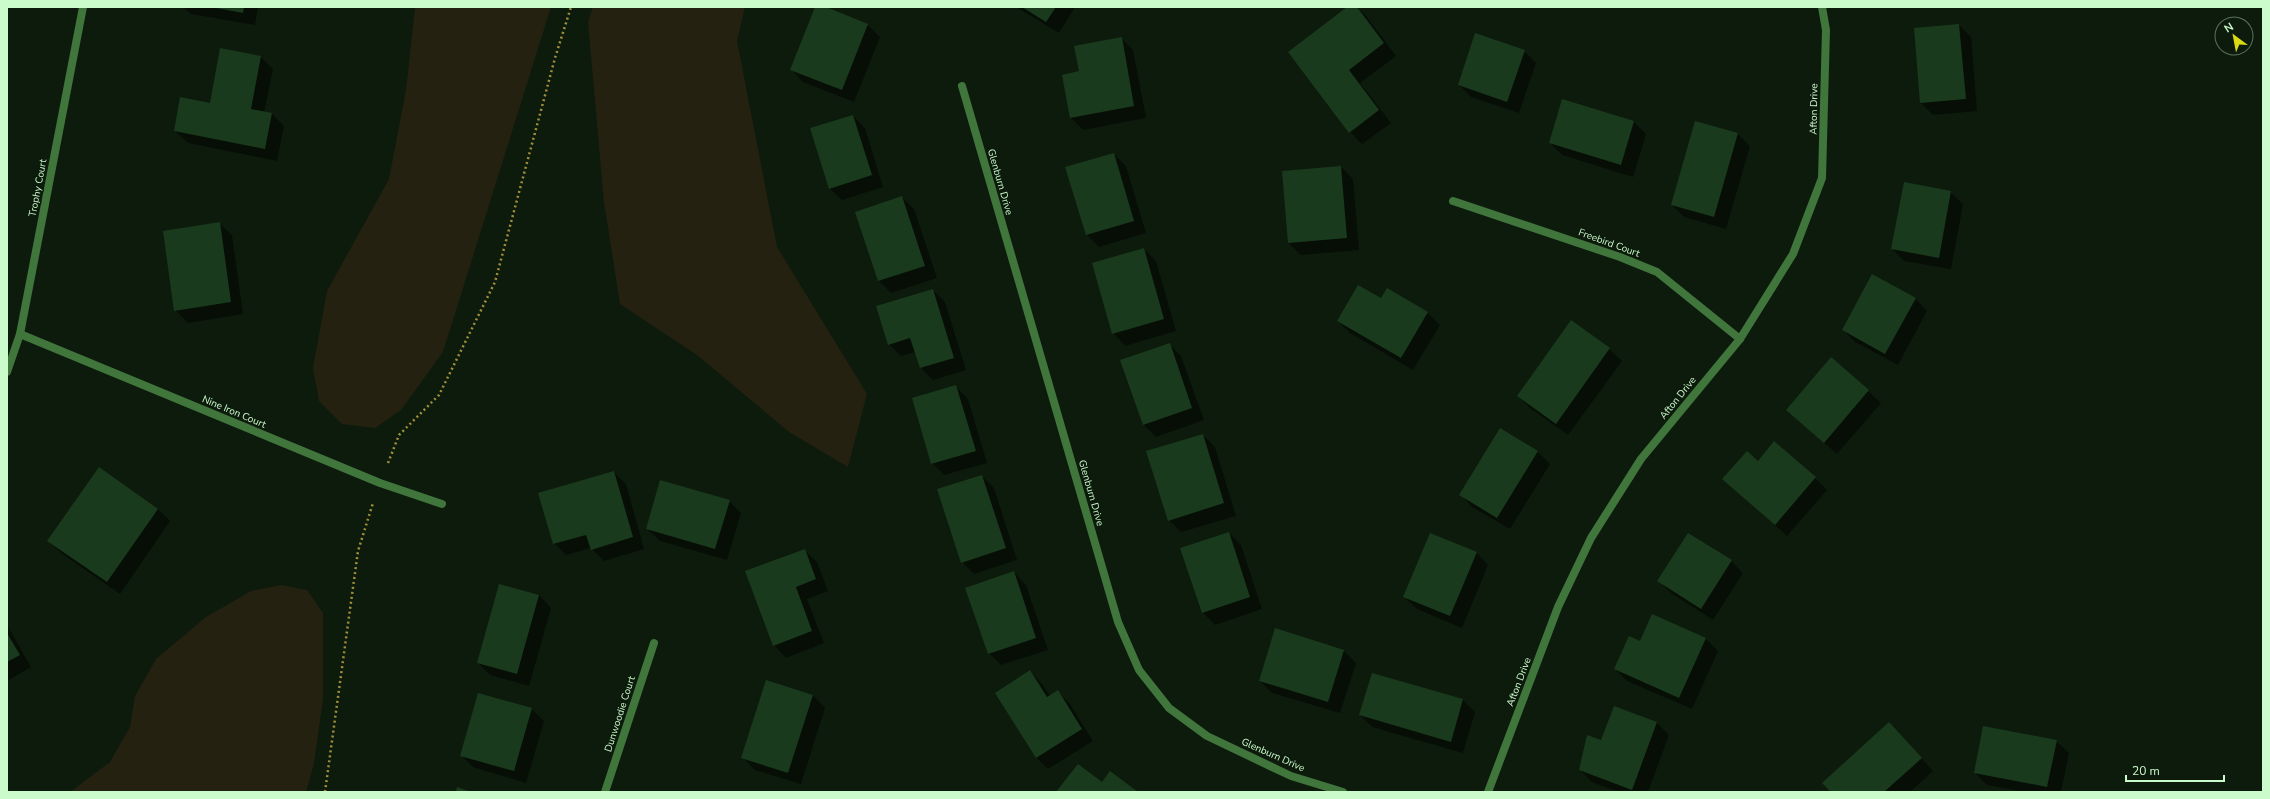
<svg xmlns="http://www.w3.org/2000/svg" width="2270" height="799" font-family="'Nunito Sans',sans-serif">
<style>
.green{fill:#242110}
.shadow{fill:#0007}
.building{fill:#1a3a1d}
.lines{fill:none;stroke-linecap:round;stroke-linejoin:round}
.path{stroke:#a28f37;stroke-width:2.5;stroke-dasharray:2 3;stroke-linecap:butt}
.minor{stroke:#40753c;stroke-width:8}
.labels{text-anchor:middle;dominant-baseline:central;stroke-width:3;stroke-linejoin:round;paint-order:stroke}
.street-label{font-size:10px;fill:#cbfacb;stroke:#0d1b0d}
</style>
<rect width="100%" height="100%" fill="#0d1b0d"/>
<g class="green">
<polygon points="415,7 551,7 443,352 401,410 375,428 342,424 319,401 313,368 327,291 389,179 406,90"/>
<polygon points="593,7 745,7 737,41 777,247 867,394 848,467 789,432 697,355 620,304 604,202 588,22"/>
<polygon points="281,585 307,590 323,613 323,699 314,763 306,792 70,792 110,762 130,727 135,696 156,659 206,617 251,591"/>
</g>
<g class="shadow">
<polygon points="183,7 258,7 255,25 191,14"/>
<polygon points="816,7 824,7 868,25 880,37 854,102 803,82 791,69"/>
<polygon points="1016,7 1075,7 1059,33"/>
<polygon points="1349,7 1357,7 1366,16 1396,56 1360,83 1391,123 1362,144 1350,132 1289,52"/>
<polygon points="1959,25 1971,37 1977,111 1933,115 1921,103 1915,29"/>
<polygon points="1121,38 1133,50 1146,118 1083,130 1071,118 1080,72"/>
<polygon points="1524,51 1536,63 1519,113 1471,97 1459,85"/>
<polygon points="261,57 273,69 264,113 272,114 284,126 277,161 188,143 175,131 210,104"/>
<polygon points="853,116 865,128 883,187 842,200 829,188"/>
<polygon points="1634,122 1646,134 1633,177 1562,155 1550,143"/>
<polygon points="1738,134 1750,146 1726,229 1684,217 1672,205"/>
<polygon points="1114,154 1126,166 1146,233 1099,247 1087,235"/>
<polygon points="1341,167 1353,179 1359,250 1301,255 1288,243"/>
<polygon points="1950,192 1963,204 1951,269 1904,261 1892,249"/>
<polygon points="902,197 914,209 937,278 891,293 879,281 856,212"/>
<polygon points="219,223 232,235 243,314 188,323 175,310"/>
<polygon points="1144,249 1156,261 1176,331 1125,346 1113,333"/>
<polygon points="933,290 945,302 966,370 933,380 921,368 916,352 901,356 889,344"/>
<polygon points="1388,290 1428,313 1440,325 1413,370 1350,333 1338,321 1382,299"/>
<polygon points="1915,298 1927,311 1898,365 1855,342 1843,330"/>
<polygon points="1169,344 1181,356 1204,420 1156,437 1144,425"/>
<polygon points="1609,349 1622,361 1568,435 1530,408 1518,396"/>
<polygon points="956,387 968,399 987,463 944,475 932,463"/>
<polygon points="1868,391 1881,403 1837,454 1787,410"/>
<polygon points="1500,429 1538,452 1550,464 1510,529 1472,507 1460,494"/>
<polygon points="1203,435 1215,447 1236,516 1181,532 1169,520"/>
<polygon points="1758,462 1815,478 1827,490 1787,536 1724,479"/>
<polygon points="614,472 626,484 644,549 604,561 591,548 566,555 554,543"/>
<polygon points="982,476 994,488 1017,560 974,574 962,562"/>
<polygon points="729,501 741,513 727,560 660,541 647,529"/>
<polygon points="158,509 170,521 120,594 61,553 49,541"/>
<polygon points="1229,533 1241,545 1262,609 1215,625 1203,613 1181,548"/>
<polygon points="1688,534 1731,561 1743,573 1713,620 1671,593 1659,581"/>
<polygon points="804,550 817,562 828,591 807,599 824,643 786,658 774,645"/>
<polygon points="1476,552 1488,565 1462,628 1417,609 1404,597"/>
<polygon points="1014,572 1026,585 1048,650 1001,665 989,653"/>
<polygon points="539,595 551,608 529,686 490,675 478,663"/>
<polygon points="1652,616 1706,639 1718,651 1692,709 1627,681 1615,669 1640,642"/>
<polygon points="7,625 31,667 7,681"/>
<polygon points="1344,651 1356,663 1340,713 1272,693 1260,681"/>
<polygon points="1030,671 1042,684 1050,696 1058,692 1070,704 1093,741 1048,769 1036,757"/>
<polygon points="767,681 813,695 825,708 801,784 755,770 743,758"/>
<polygon points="1463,700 1475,712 1463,753 1372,727 1360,715"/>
<polygon points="1614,707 1657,723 1669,735 1648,792 1619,792 1592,782 1580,770 1601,741"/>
<polygon points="532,709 544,721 526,783 473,767 461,755"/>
<polygon points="1889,723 1933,771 1910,792 1832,792"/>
<polygon points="2056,741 2069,753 2061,792 2024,792 1987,785 1975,773"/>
</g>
<g class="building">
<polygon points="211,7 244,7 243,13"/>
<polygon points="815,7 826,7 868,24 842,90 790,70"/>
<polygon points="1022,7 1056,7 1046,22"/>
<polygon points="1347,7 1357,7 1384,43 1349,70 1379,110 1349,133 1288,52"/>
<polygon points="1959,24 1966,99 1920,103 1914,28"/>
<polygon points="1475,33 1525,50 1507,102 1458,85"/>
<polygon points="1122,37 1134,106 1070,118 1062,75 1079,71 1074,46"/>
<polygon points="220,48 261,56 251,109 272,113 265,149 174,131 180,97 210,103"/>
<polygon points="1562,99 1634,121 1621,165 1549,143"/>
<polygon points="853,115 872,175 829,189 810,128"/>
<polygon points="1695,121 1738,133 1714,217 1671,205"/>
<polygon points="1114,153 1134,221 1086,235 1065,167"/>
<polygon points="1341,166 1347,238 1288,243 1282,171"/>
<polygon points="1904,182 1951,191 1939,258 1891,249"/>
<polygon points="902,196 925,266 878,281 855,212"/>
<polygon points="220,222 231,302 174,311 163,231"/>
<polygon points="1144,248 1164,319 1112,334 1092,263"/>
<polygon points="1872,274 1916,298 1885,354 1842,330"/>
<polygon points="1358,285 1381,298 1387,288 1428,312 1401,358 1337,321"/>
<polygon points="933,289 954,358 920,368 910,338 888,345 876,306"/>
<polygon points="1571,320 1610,348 1556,424 1517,396"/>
<polygon points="1170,343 1192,408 1143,425 1120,360"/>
<polygon points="1831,357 1869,390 1824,443 1786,410"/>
<polygon points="956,385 976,451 931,464 912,398"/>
<polygon points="1500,428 1538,451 1497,518 1459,495"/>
<polygon points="1203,434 1224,503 1168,521 1146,451"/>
<polygon points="1774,441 1816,477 1775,525 1722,479 1747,451 1758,461"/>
<polygon points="99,467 158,509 107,582 47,541"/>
<polygon points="614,471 633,537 591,550 586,535 553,544 538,493"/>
<polygon points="982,475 1006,548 961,563 937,489"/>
<polygon points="660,480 730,500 715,549 646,529"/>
<polygon points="1229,532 1250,597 1202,613 1180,548"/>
<polygon points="1430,533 1477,552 1450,616 1403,597"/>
<polygon points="1688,533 1732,560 1701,609 1657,581"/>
<polygon points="805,549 816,579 796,587 812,631 773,646 745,571"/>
<polygon points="1014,571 1036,638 988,654 965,588"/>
<polygon points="499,584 539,595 517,674 477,663"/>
<polygon points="1652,614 1706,638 1679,698 1614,669 1629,636 1640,641"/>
<polygon points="1275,628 1344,650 1328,702 1259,681"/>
<polygon points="7,633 20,655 7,662"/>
<polygon points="1030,670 1047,697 1058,690 1082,729 1036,758 995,693"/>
<polygon points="1372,673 1463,699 1451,742 1359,715"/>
<polygon points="766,680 813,695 788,773 741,758"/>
<polygon points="478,693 532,708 514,771 460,756"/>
<polygon points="1614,706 1657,722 1632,790 1579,770 1587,735 1601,740"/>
<polygon points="1889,722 1922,758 1884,792 1831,792 1822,783"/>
<polygon points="1983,726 2057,740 2047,787 1974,773"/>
<polygon points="1078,764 1102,782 1110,771 1138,792 1056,792"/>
<polygon points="457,787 471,792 456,792"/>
</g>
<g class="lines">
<g class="path">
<polyline points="388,463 399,435 439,395 495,282 555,58 571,7"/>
<polyline points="325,792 358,551 373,503"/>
</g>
<g class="minor">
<polyline points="962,86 1118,622 1139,670 1169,708 1207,736 1291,776 1343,792"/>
<polyline points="1453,201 1620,257 1657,272 1740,339"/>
<polyline points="20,334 380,483 442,504"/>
<polyline points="7,372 20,334 83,7"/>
<polyline points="605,792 654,643"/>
<polyline points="1488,792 1558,607 1591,538 1641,459 1740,339 1793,254 1822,178 1826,30 1822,7"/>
</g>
</g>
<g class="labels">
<g class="street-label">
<text transform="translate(1814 109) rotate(-89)">Afton Drive</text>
<text transform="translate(1000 182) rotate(74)">Glenburn Drive</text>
<text transform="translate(38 188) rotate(-79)">Trophy Court</text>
<text transform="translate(1609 243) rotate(20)">Freebird Court</text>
<text transform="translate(1678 398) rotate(-51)">Afton Drive</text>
<text transform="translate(234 412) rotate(23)">Nine Iron Court</text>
<text transform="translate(1091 493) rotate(74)">Glenburn Drive</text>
<text transform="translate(1519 682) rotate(-69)">Afton Drive</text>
<text transform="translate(620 714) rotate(-72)">Dunwoodie Court</text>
<text transform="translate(1273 755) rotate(24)">Glenburn Drive</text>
</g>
</g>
<rect width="2270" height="799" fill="none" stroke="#cbfacb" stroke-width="16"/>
<g transform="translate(2234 36) rotate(328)"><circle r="19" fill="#0d1b0d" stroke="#597459"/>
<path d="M0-3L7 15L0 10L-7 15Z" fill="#dcda15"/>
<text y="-6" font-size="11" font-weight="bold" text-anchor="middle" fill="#cbfacb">N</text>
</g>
<path d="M2126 775v6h98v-6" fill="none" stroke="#cbfacb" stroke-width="2"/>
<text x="2132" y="775" font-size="12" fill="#cbfacb" stroke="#0d1b0d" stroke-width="3" paint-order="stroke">20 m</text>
</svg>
